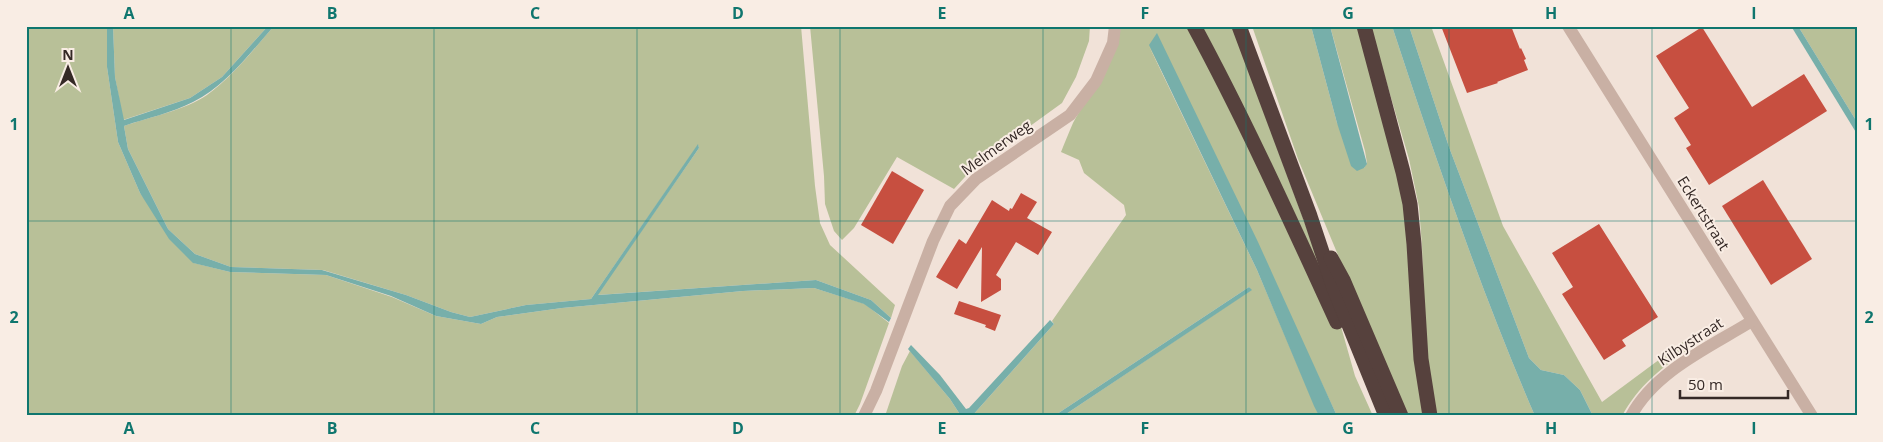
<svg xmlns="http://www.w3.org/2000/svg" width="1883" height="442" font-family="'Open Sans',sans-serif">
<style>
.green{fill:#b8c098}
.water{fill:#77afaa}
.building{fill:#c74f40}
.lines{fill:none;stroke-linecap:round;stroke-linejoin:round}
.minor{stroke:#c9b0a4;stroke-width:12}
.highway{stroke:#56413d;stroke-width:15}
.grid{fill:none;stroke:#0f766e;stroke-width:1;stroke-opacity:0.55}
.labels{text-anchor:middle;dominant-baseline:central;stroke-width:4;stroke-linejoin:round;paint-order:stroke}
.street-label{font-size:15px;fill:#352926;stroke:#f9ede4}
.neatline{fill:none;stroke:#0f766e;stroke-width:2}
.grid-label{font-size:16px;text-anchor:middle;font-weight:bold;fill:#0f766e}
</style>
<rect width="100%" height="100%" fill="#f1e2d8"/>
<g class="green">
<polygon points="26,26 107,26 107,67 118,142 140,193 194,263 230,272 326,275 392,297 436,316 481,324 497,317 562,308 743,291 814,288 865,304 889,323 860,404 854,416 26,416"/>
<polygon points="113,26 268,26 222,77 190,98 123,120 115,77"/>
<path d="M 274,26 L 801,26 L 815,186 L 820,223 L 830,245 L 895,305 L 891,318 L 871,300 L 816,280 L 597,295 L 699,148 L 698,145 L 591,299 L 526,305 L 470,317 L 451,312 L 406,295 L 323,270 L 231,267 L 195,254 L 168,229 L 128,149 L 124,126 C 150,117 185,110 207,95 C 233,76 253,50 274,26 Z"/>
<polygon points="810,26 1090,26 1089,41 1076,77 1062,103 975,166 954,189 897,157 854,228 842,240 834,231 825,204 824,176"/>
<path d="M 1120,26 L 1232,26 L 1334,302 L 1355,376 L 1373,416 L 1337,416 L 1315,369 L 1149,46 L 1257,270 L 1319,416 L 1063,416 L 1251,290 L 1249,287 L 1054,416 L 972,416 L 1054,324 L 1052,321 L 1126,215 L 1124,205 L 1084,173 L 1079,160 L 1061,152 C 1065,142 1069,132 1073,123 C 1090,91 1118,64 1120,26 Z"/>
<polygon points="1252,26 1311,26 1337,123 1364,168 1367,163 1365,151 1330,26 1359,26 1405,197 1424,416 1405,416 1298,159"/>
<path d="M 1370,26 L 1392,26 C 1435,157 1480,289 1535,416 L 1436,416 L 1425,342 L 1422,246 L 1419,207 L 1409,159 Z"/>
<path d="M 1409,26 L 1431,26 L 1503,226 L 1602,402 L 1683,342 L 1691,348 C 1663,366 1638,386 1622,416 L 1593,416 L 1580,390 L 1564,375 L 1541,370 L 1529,358 L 1449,147 Z"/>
<polygon points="1798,26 1857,26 1857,122"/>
<polygon points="910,351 950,399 961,416 885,416 902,366"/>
</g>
<g class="water">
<path d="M 107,26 L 113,26 L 115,77 L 124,120 L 190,98 L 222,77 L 268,26 L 274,26 C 250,53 226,86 193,102 C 172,113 147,118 124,126 L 128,149 L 168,229 L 195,254 L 231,267 L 322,270 L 406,295 L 451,312 L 470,317 L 526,305 L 591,299 L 698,144 L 699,148 L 598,295 L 816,280 L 871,300 L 891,318 L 889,322 L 864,304 L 814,288 L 743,291 L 562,308 L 497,317 L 481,324 L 436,316 L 391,296 L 326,275 L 230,272 L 193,263 L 169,239 L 140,193 L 118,142 L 107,67 Z"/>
<polygon points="1311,26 1330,26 1367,164 1364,168 1357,171 1351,166 1337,123"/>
<path d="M 1392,26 L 1409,26 L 1449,147 L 1529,358 L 1541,370 L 1564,375 L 1580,390 L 1593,416 L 1535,416 C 1480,289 1435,157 1392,26 Z"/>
<polygon points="1791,26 1798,26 1857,122 1857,134"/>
<polygon points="1157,33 1258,242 1337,416 1319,416 1314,406 1257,270 1149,45"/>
<polygon points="1249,287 1252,290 1063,416 1054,416"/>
<polygon points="1050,320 1054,324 972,416 961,416 950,399 908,349 911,345 940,375 966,409 969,408"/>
</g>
<g class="building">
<polygon points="1441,26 1511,26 1520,49 1521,48 1526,59 1524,60 1528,70 1497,82 1498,83 1467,93"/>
<polygon points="1702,27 1752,107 1804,74 1827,111 1709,185 1686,148 1691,145 1674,118 1689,108 1656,56"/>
<polygon points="892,171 924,190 893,244 861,225"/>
<polygon points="1763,180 1812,259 1771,285 1722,206"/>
<polygon points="1021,193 1037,202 1027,218 1052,232 1038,255 1016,242 996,275 1001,279 1001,290 981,302 982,247 957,289 936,277 959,239 966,244 992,200 1009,211 1010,208 1012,209"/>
<polygon points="1599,224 1658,317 1622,340 1626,346 1604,360 1562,294 1573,287 1552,253"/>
<polygon points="959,301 1001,315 995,331 985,327 986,325 954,314"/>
</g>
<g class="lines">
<g class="minor">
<polyline points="1568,26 1812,416"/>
<polyline points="864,416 876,391 933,241 950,206 976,179 1070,115 1096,81 1113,43 1115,26"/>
<path d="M 1631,416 C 1655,371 1710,347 1752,321"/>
</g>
<g class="highway">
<path d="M 1194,26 C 1246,122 1291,222 1337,322"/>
<polyline points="1239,26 1310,216 1334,288 1386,416"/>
<polyline points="1364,26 1403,172 1410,204 1414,244 1421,359 1430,416"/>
<polyline points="1331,258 1343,280 1401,416"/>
</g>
</g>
<path class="grid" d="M 231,26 L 231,416M 434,26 L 434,416M 637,26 L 637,416M 840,26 L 840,416M 1043,26 L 1043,416M 1246,26 L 1246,416M 1449,26 L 1449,416M 1652,26 L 1652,416M 26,221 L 1857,221"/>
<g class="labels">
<g class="street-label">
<text transform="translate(996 147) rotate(-36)">Melmerweg</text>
<text transform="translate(1704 213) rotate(58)">Eckertstraat</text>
<text transform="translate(1690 341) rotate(-33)">Kilbystraat</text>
</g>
</g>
<rect width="1883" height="442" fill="none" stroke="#f9ede4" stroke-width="55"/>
<g transform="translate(68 68)" stroke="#f9ede4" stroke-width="4" paint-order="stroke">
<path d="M0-4L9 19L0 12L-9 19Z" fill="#352926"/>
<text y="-8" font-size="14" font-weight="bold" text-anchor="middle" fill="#352926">N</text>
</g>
<path d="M1680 390v8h108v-8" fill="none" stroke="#352926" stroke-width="2.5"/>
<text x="1688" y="390" font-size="15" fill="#352926" stroke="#f9ede4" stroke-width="4" paint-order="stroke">50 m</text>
<rect x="28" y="28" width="1828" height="386" class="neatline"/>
<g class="grid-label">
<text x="129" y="19">A</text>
<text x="332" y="19">B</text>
<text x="535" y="19">C</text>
<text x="738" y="19">D</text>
<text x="942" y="19">E</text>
<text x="1145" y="19">F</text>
<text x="1348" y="19">G</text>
<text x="1551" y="19">H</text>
<text x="1754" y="19">I</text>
<text x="14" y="130">1</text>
<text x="1869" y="130">1</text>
<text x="14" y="323">2</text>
<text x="1869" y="323">2</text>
<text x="129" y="434">A</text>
<text x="332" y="434">B</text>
<text x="535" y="434">C</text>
<text x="738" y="434">D</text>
<text x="942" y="434">E</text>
<text x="1145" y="434">F</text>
<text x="1348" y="434">G</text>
<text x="1551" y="434">H</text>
<text x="1754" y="434">I</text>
</g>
</svg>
